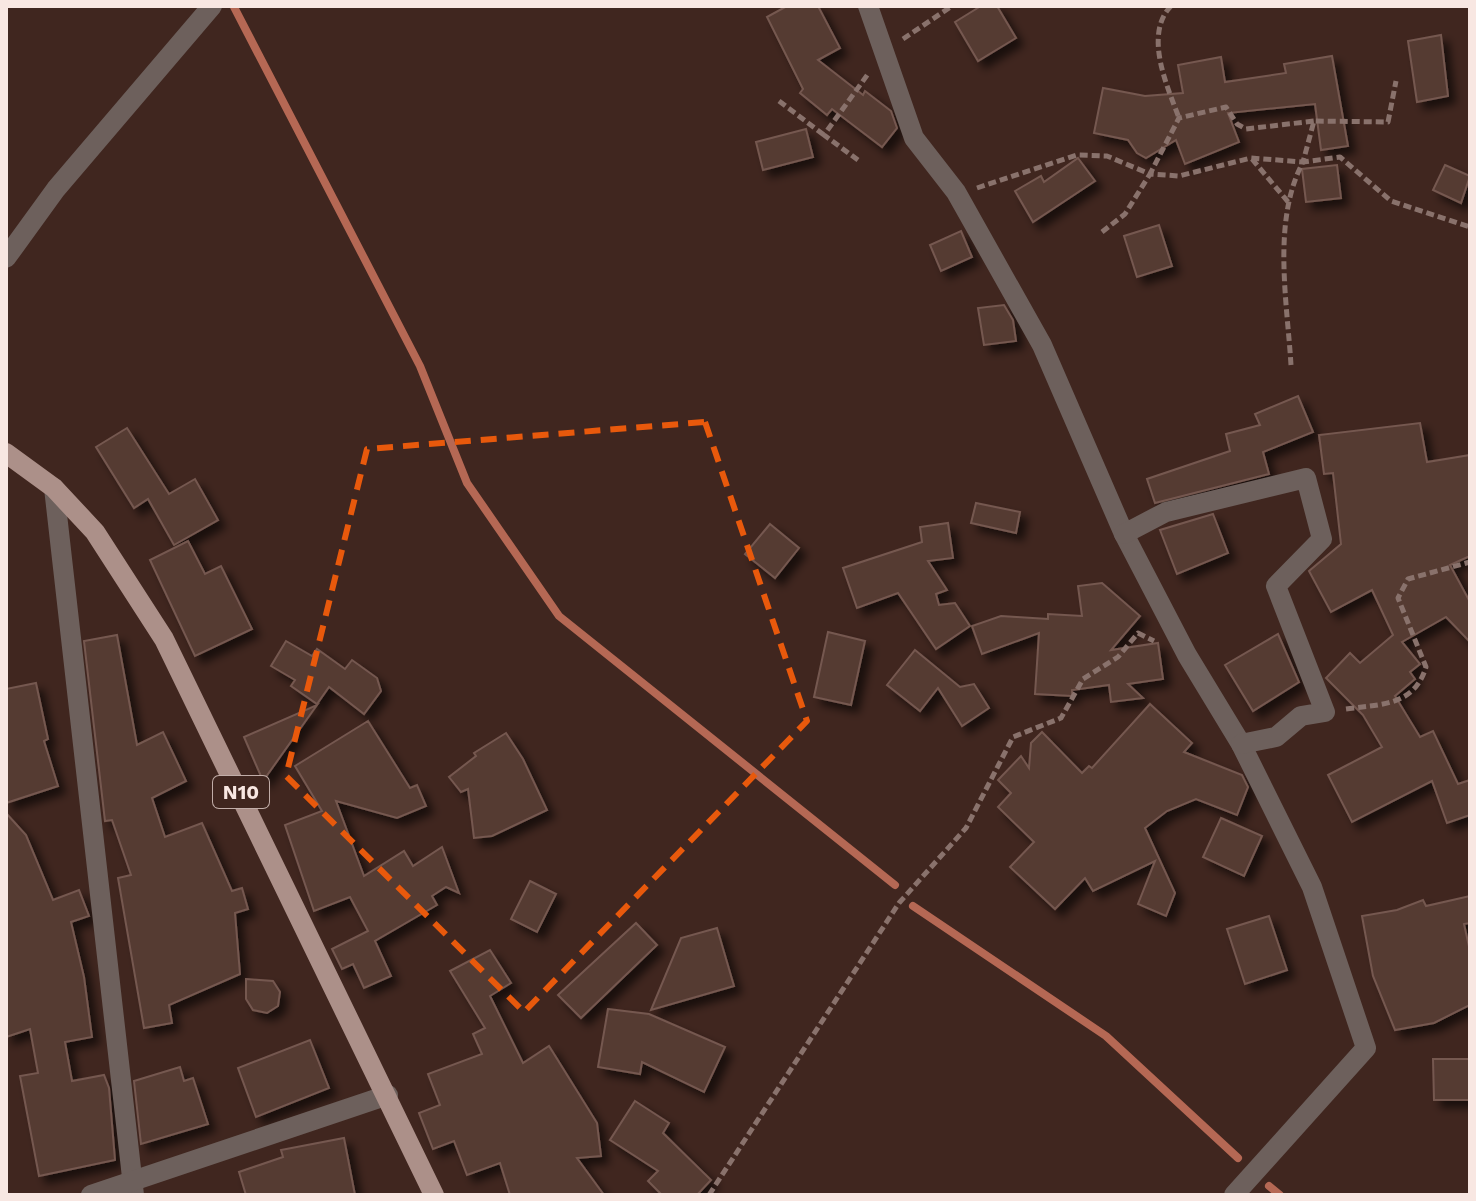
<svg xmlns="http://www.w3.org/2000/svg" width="1476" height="1201" font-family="'Work Sans',sans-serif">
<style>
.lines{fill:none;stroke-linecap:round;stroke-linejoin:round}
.stream{stroke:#b56854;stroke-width:8}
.building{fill:#553a33;stroke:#755850;stroke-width:2;filter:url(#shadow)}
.path{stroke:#89726c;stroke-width:5;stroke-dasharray:8 4;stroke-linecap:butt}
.minor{stroke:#6d605c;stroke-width:20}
.major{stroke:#ac9089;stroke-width:20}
.marked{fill:none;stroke:#e8590c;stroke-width:6;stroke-dasharray:16 10;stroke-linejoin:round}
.labels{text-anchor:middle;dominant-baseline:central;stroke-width:6;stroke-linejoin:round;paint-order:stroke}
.shield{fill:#40261f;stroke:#c1ada8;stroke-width:2}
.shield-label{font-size:20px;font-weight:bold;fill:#f8e7e2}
</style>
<defs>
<filter id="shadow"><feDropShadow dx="7" dy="7" stdDeviation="4" flood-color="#0009"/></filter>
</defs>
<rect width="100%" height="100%" fill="#40261f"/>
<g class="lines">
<g class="stream">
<polyline points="234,7 420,366 467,483 559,616 895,885"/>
<polyline points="913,906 1106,1036 1238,1158"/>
<polyline points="1269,1186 1280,1195"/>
</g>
</g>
<g class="building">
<polygon points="787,6 818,6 840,48 818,60 863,95 865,91 891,111 897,128 882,147 832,109 827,115 800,93 803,89 767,17"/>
<polygon points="981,6 997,6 1016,38 978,61 955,22"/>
<polygon points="1441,35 1448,96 1417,102 1408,41"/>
<polygon points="1332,56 1348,146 1321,150 1315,104 1228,113 1239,142 1185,164 1176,140 1146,158 1137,153 1128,140 1094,133 1103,88 1145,96 1183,93 1178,65 1221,57 1225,82 1286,73 1284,64"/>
<polygon points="806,129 813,157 763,170 756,142"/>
<polygon points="1078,158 1095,181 1033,222 1015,191 1041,176 1044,182"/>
<polygon points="1337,165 1341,198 1306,202 1302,169"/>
<polygon points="1445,165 1470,176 1461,203 1433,190"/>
<polygon points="1159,225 1172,266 1137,277 1124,236"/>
<polygon points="961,231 972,257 941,271 930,245"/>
<polygon points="1004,305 1013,320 1016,341 984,345 978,308"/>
<polygon points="1298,396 1313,432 1263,452 1269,474 1155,503 1147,479 1230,451 1226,434 1260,425 1255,414"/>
<polygon points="1420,423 1427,462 1470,455 1470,556 1450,565 1470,602 1470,642 1446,617 1402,642 1420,664 1410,672 1415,679 1395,696 1420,737 1433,731 1458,784 1470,780 1470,815 1447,823 1432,781 1352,822 1328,775 1382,747 1363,715 1326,678 1350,653 1360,663 1393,635 1372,590 1331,612 1309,571 1341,544 1333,473 1324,474 1319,435"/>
<polygon points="127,428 169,494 195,479 218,520 174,545 148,499 134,508 96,447"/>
<polygon points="976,503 1020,512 1016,533 971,523"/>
<polygon points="1213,514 1228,553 1177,574 1160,530"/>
<polygon points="948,523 953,558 928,561 947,590 936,594 939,605 955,603 970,626 936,649 898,593 857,608 843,568 922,542 920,527"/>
<polygon points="770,524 799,548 775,578 745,554"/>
<polygon points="188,541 205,574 221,566 252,629 195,656 150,560"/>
<polygon points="1102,583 1140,616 1111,650 1158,643 1163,679 1128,684 1143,698 1111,702 1109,685 1072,690 1072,696 1035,694 1039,633 982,654 972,626 1001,616 1048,619 1048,614 1082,616 1078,586"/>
<polygon points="828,632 865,641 851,705 814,697"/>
<polygon points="1278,634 1299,682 1253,711 1225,665"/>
<polygon points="117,635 137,745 163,732 186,781 152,798 165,837 202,823 232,891 242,888 248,909 235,913 240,974 169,1005 172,1023 144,1028 118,878 131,875 112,820 105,821 84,641"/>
<polygon points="286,641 312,656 317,649 345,669 352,660 377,678 381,691 364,714 329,687 317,704 291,686 295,680 271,666"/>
<polygon points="915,650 960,687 974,684 989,708 962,726 938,688 920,711 887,685"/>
<polygon points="36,683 48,739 44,741 58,786 6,803 6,689"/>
<polygon points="1150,704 1192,743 1184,752 1242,775 1248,787 1237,815 1196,799 1167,811 1145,828 1175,893 1166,916 1138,904 1155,861 1093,891 1085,878 1055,909 1010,867 1034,842 998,807 1011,793 998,780 1021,756 1029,768 1031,743 1042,732 1082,773 1089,766 1092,768"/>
<polygon points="317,705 263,781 244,737"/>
<polygon points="368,721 410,788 417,785 426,806 397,818 336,801 364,876 404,851 413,866 442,847 459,893 446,887 432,896 437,905 375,941 391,976 364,988 353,964 342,969 332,949 368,931 350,897 314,911 285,825 322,811 295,766"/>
<polygon points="506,733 523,759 547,810 492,836 474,838 468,789 461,792 449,777 476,756 474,753"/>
<polygon points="6,813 26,835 53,900 79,890 89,916 71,922 84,977 92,1037 65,1042 72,1081 104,1075 109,1088 115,1160 39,1176 20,1076 38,1073 30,1029 6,1037"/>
<polygon points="1221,818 1262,836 1244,876 1203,857"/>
<polygon points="530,881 556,894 537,932 511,919"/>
<polygon points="1470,896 1470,923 1464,924 1470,951 1470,1005 1434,1023 1395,1030 1373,976 1362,916 1397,910 1423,900 1426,906"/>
<polygon points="1269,916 1287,970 1245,984 1227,929"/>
<polygon points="636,923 657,945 581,1018 558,995"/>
<polygon points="717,928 734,986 651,1010 681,938"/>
<polygon points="490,950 511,983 490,996 523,1063 549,1046 597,1123 601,1156 577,1158 604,1195 510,1195 500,1163 467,1175 454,1141 433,1149 419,1113 440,1105 428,1074 482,1054 473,1034 485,1028 450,971"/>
<polygon points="246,979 273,981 280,992 278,1006 267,1013 253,1010 246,999"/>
<polygon points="608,1009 649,1014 725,1047 704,1092 642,1062 640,1074 598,1067"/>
<polygon points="310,1040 329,1088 256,1117 238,1068"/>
<polygon points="1433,1059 1470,1059 1470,1100 1434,1100"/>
<polygon points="180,1067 184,1081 193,1078 208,1124 141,1144 134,1081"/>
<polygon points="635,1101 669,1123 663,1133 711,1180 697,1195 662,1195 648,1181 658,1171 610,1140"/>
<polygon points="344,1138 355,1195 246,1195 239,1172 283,1157 281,1150"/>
</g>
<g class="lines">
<g class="path">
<path d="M 1171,6 C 1143,35 1168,88 1179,118"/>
<polyline points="903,39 952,6"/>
<polyline points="779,101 824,135"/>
<polyline points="1252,159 1289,203"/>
<polyline points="858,160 824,135 868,74"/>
<polyline points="977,188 1077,155 1107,156 1150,174 1179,118 1226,107 1237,124 1246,129 1314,121"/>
<polyline points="1102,232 1125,214 1150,174 1179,176 1251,158 1303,162 1314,121 1388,122 1396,81"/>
<path d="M 1291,365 C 1287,300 1272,221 1303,162 L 1340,157 L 1391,201 L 1470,227"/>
<path d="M 1346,709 C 1382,704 1414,706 1426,667 L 1398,598 L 1408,579 L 1470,562"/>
<polyline points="709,1195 899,903 966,828 1013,737 1061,718 1083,679 1118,657 1138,633 1154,641"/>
</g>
<g class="minor">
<polyline points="868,6 914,138 956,192 1042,345 1124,534 1187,655 1241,744 1312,887 1366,1048 1234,1195"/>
<polyline points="6,258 56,189 212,6"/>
<polyline points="54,488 134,1195"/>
<polyline points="1124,534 1166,512 1306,478 1322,539 1276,586 1325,712 1301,716 1276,737 1241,744"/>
<polyline points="91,1195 388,1095"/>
</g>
<polyline class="major" points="6,453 54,488 95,532 164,639 434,1195"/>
</g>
<path class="marked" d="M 705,422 L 807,721 L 524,1012 L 286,776 L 367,449 Z"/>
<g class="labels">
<rect class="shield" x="213" y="776" width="56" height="32" rx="6"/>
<g class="shield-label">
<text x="241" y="792">N10</text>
</g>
</g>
<rect width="1476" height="1201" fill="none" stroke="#f8e7e2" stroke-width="16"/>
</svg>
